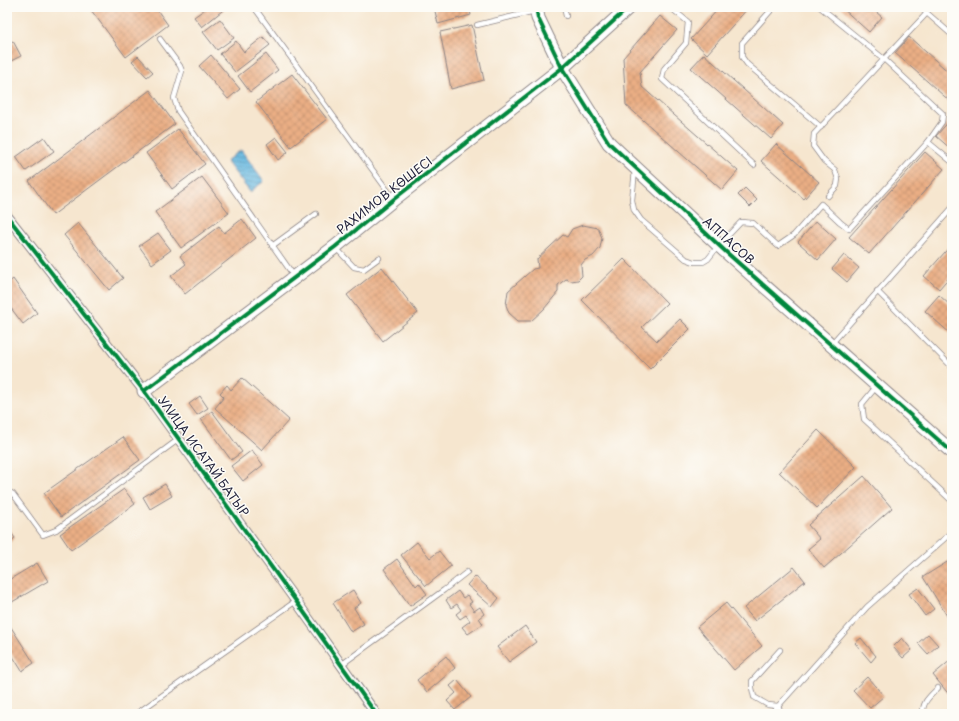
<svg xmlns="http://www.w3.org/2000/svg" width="959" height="721" font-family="'Playpen Sans',sans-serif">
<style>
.water{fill:url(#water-rules);stroke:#426c8c}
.building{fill:url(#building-cross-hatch)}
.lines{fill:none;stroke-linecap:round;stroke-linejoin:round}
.lane-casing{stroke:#8c8485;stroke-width:6}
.street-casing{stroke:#8c8485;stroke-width:11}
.secondary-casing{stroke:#8c8485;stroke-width:15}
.lane{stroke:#fff;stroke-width:4.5}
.street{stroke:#fff;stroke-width:9}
.secondary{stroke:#fff;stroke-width:13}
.cycleway-casing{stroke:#fdfcf7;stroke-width:6}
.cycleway{stroke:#00873e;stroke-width:4}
.labels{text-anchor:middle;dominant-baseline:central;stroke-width:3;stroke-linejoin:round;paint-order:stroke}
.street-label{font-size:12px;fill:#22223b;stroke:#fdfcf7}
</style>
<defs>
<pattern id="water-rules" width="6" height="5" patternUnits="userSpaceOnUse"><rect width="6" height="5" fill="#62b5de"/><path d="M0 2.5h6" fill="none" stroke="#5093b5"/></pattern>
<pattern id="building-cross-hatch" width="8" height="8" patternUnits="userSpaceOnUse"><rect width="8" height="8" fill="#eaae84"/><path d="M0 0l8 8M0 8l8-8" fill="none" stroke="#c89573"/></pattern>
</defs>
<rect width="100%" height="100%" fill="#fdfcf7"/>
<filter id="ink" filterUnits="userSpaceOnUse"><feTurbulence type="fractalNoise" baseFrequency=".025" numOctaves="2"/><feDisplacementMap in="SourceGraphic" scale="8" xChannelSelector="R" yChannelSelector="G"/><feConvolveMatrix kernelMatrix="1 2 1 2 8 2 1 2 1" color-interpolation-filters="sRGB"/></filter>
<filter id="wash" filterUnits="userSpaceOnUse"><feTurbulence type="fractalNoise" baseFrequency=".012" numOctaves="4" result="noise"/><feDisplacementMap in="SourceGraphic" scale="16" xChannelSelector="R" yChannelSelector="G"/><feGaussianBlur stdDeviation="0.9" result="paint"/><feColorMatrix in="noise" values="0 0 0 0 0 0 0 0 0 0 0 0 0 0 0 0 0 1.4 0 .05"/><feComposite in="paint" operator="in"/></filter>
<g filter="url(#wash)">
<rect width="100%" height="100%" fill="#f6e6cf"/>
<polygon class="water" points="241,150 264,181 250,192 226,161"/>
<g id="blocks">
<g class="building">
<polygon points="95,7 155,7 168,25 126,57 91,10"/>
<polygon points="208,7 227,7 202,27 194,17"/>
<polygon points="434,7 469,7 471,15 438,24"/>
<polygon points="720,7 749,7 707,54 691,39"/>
<polygon points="841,7 870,7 882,17 869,32"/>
<polygon points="660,16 677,30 640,72 642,87 738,171 722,190 626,105 623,58"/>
<polygon points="220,19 234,38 217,50 203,32"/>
<polygon points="472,25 484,80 451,89 440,32"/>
<polygon points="263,37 270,45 235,72 220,54 236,41 244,52"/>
<polygon points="909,37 952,75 952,103 895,53"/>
<polygon points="13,41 21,56 7,63 7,44"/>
<polygon points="266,54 278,70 250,92 238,76"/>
<polygon points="704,54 783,125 771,139 691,68"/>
<polygon points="211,55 240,89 228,99 199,66"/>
<polygon points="138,56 153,72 147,77 132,61"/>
<polygon points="292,74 327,119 291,147 256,102"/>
<polygon points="150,90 175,124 53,215 29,181"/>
<polygon points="952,118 952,150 936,136"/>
<polygon points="178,129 205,164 172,189 146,153"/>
<polygon points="44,137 54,151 26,171 16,157"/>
<polygon points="276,137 288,152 278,160 267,144"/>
<polygon points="776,144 819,182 804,199 761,161"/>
<polygon points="925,152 944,169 869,254 849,237"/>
<polygon points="202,177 229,213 181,248 155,212"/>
<polygon points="745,188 757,200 750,207 738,195"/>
<polygon points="242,219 256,238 185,294 171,276 186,264 180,256 219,226 224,233"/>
<polygon points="816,221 836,239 818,260 798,242"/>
<polygon points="78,223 123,278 109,290 64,235"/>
<polygon points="583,225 598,228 602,238 600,248 593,256 585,260 581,265 582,276 578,280 571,281 566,279 558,285 558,292 544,309 531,321 518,321 509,313 506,305 508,291 533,269 538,268 537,259 563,235 567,237 572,229"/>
<polygon points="158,233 171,250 152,264 139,246"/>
<polygon points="952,244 952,274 939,289 924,276"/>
<polygon points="844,255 859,268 847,282 832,269"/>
<polygon points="624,259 667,303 642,327 657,341 680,319 690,329 650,369 582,300"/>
<polygon points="382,267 418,313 383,341 347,295"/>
<polygon points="13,279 37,313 23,324 7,303 7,284"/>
<polygon points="939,295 952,307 952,335 925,311"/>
<polygon points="242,378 289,420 262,450 215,408 224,397 220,393 227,385 231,390"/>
<polygon points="200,396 208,408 197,415 189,404"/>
<polygon points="212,411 242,452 231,460 201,419"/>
<polygon points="818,430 856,467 817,508 779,472"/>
<polygon points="123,437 140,460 61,517 44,493"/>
<polygon points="252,450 263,465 243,481 231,466"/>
<polygon points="864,476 892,508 824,568 808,549 820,539 808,525"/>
<polygon points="165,484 172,496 150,509 143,497"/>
<polygon points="124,489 135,504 71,550 60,534"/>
<polygon points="7,527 15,538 7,544"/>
<polygon points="417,542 430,558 439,551 451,566 426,586 401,555"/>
<polygon points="397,559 416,586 419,583 427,594 410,606 384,569"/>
<polygon points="952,559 952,624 923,577"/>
<polygon points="37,563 48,581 7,605 7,581"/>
<polygon points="794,567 805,581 755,621 744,608"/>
<polygon points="475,576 499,598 492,607 467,585"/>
<polygon points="918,588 934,609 925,616 909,594"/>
<polygon points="353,590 361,603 354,608 364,624 351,632 333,603"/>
<polygon points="458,591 463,598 467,595 472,602 469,604 474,611 480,607 484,614 479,618 483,624 468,634 462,627 470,621 466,615 460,619 456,614 461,610 457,604 451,608 446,600"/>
<polygon points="726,603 762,646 734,670 697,627"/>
<polygon points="7,621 34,663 22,671 7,647"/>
<polygon points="525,626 536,642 509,662 497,647"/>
<polygon points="928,634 938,645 928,654 918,643"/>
<polygon points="861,638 876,656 871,662 855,643"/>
<polygon points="902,638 912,650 903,658 893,647"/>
<polygon points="446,656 455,668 427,692 417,680"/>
<polygon points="952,659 952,696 951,697 933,675"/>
<polygon points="867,677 884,696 870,708 853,690"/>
<polygon points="457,680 471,697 455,710 447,701 456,693 450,686"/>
</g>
</g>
</g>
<g filter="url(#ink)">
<use href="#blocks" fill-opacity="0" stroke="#8c8485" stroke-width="1"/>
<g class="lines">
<g class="lane-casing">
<g id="lane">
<polyline points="254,7 393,198"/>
<polyline points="564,7 566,16"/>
<polyline points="670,7 688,22 686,43 664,69 662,79 754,165"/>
<polyline points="774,7 742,43 742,57 747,64 821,127"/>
<polyline points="920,7 952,35"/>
<polyline points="477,25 535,11"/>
<polyline points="160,39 180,66 182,71 174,98 178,111 294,276"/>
<polyline points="928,142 952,162"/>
<polyline points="635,170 632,200 634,210 641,220 686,259 694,262 703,262 708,259 719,245 741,222 753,223 778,246 794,235 821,204 840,222 849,229 928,142 942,122 943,114 884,59 820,7"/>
<polyline points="828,196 837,186 838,179 835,170 824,161 813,146 814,134 927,13"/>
<polyline points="272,246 316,214"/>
<polyline points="336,248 354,267 364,269 379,258"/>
<polyline points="877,291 952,367"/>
<polyline points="832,343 952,208"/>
<polyline points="876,387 862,404 864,419 952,501"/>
<polyline points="7,491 13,494 43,535 56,530 179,439"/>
<polyline points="780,650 752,681 752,688 754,697 768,705 778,706 782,714"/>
<polyline points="341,665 444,590 467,572"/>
<polyline points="136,714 296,601"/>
<polyline points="771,714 867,607 952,532"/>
<path d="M 923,714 C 922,702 930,696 938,688"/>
</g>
</g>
<g class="street-casing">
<polyline id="street" points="7,216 144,391 296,601 376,714"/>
</g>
<g class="secondary-casing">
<g id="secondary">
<polyline points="536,7 538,18 562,68 609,143 725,251 952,452"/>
<polyline points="144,391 335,247 394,199 562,68 629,7"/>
</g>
</g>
<use href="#lane" class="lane"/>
<use href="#street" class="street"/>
<use href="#secondary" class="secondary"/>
<g class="cycleway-casing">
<g id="cycleway">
<polyline points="536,7 538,18 562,68 609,143 725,251 952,452"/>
<polyline points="7,216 144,391 296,601 376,714"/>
<polyline points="144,391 335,247 394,199 562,68 629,7"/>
</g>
</g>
<use href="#cycleway" class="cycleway"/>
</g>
</g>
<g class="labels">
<g class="street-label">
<text transform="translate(384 195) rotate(-38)">РАХИМОВ КӨШЕСІ</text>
<text transform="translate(729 240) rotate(42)">АППАСОВ</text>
<text transform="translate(204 456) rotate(54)">УЛИЦА ИСАТАЙ БАТЫР</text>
</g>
</g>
<rect width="959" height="721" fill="none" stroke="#fdfcf7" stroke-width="24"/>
</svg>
